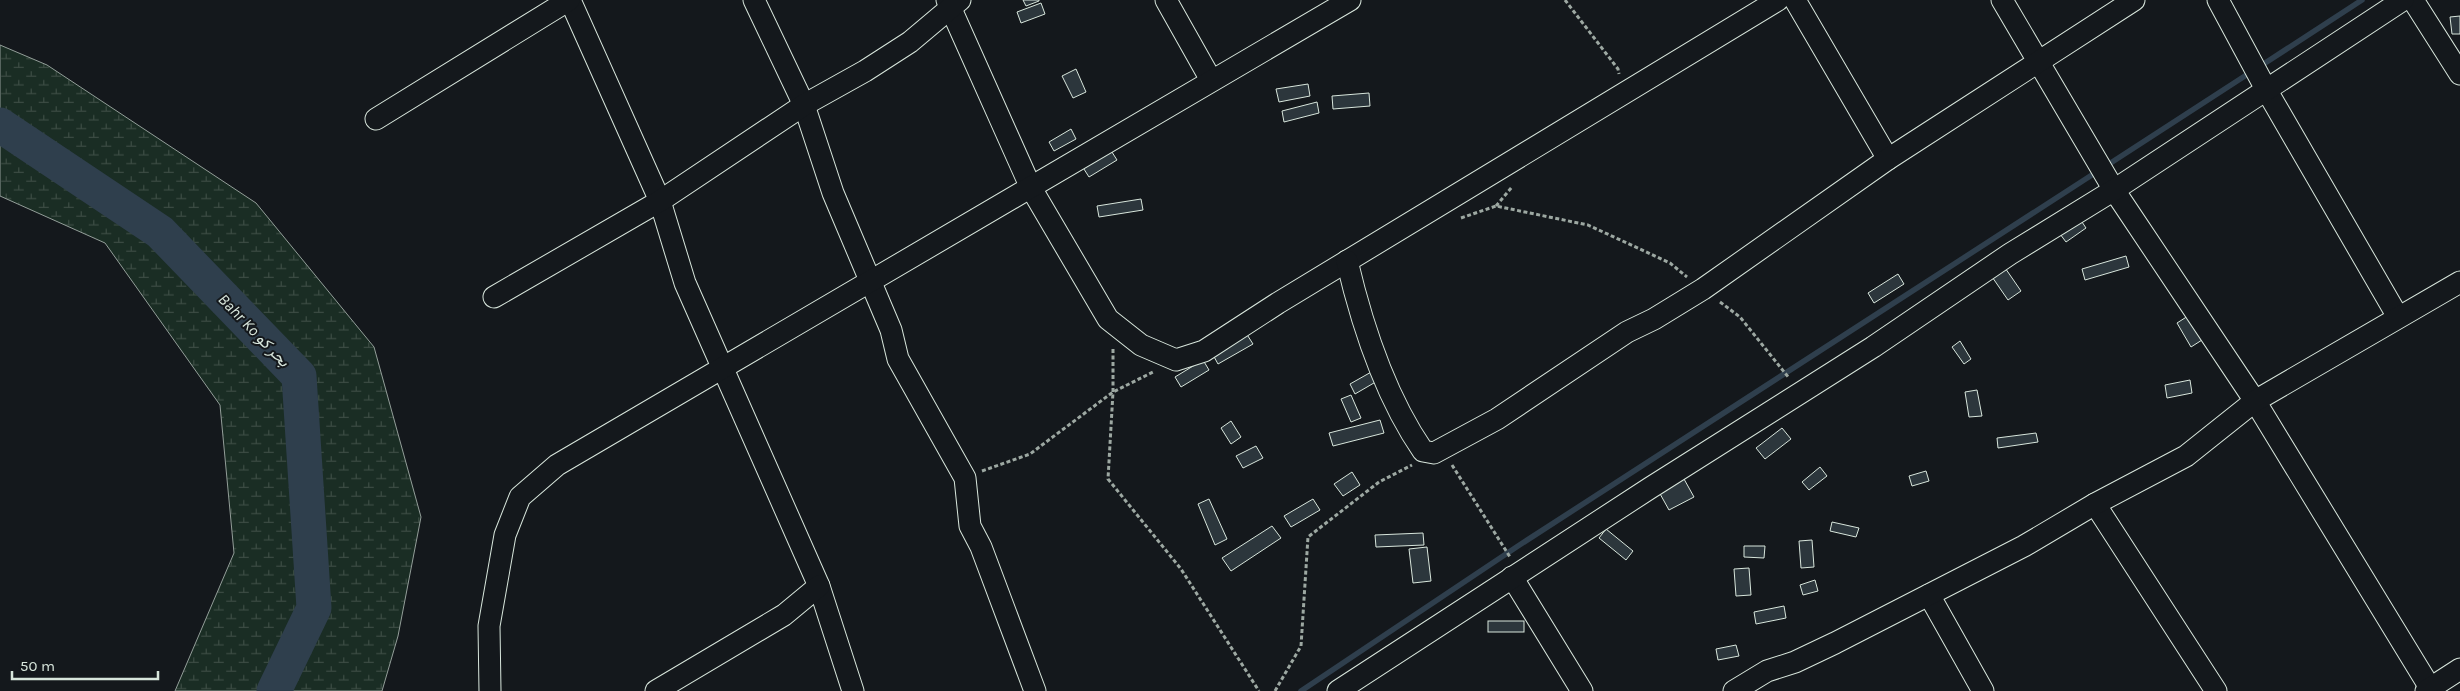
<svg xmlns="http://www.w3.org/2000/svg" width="2460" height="691" font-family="Karla,Vazirmatn,sans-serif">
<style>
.wetland{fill:url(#wetland-marsh);stroke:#939e99}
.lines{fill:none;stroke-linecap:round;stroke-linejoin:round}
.stream{stroke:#2f3f4d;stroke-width:5.5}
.river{stroke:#2f3f4d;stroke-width:35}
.building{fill:#2c363c;stroke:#d8e6dc}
.minor-casing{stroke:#d8e6dc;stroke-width:23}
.path{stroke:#9da8a2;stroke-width:3;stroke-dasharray:4 2.5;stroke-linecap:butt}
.minor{stroke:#14181c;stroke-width:21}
.labels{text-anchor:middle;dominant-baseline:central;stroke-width:4;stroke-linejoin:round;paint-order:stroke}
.water-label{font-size:16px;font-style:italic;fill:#d8e6dc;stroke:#14181c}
</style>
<defs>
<pattern id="wetland-marsh" width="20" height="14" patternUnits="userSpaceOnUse" patternTransform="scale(1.25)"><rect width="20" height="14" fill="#1a2d24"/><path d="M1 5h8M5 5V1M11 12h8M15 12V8" fill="none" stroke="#3b4b43"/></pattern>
</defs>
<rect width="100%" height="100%" fill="#14181c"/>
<polygon class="wetland" points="0,45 47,65 256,203 374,347 421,517 398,636 382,691 175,691 234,553 220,405 105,243 0,196"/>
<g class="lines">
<g class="stream">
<polyline points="2259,67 2362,0"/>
<polyline points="2106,166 2251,72"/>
<polyline points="1301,691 1518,546 2098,171"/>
</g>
<polyline class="river" points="0,125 160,232 299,376 314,608 274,691"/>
</g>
<g class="building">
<polygon points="1023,0 1039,0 1039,1 1026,6"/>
<polygon points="1041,3 1045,14 1021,23 1017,12"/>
<polygon points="2460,16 2460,34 2452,34 2450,17"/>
<polygon points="1076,69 1086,92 1073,98 1062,76"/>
<polygon points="1308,84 1310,96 1279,102 1276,89"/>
<polygon points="1369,93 1370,106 1333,109 1332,96"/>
<polygon points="1317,102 1319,113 1284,122 1282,111"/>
<polygon points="1071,129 1076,139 1054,151 1049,142"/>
<polygon points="1110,149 1117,160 1089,177 1082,166"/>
<polygon points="1141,199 1143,210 1099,217 1097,206"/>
<polygon points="2080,219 2086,228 2066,242 2060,234"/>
<polygon points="2126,256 2129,267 2085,280 2082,269"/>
<polygon points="2001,262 2021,291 2008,300 1988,271"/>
<polygon points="1898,274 1904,284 1874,303 1868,293"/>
<polygon points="2188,316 2202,340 2191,347 2177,323"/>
<polygon points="1246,333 1253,344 1218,364 1212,353"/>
<polygon points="1960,341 1971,359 1964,364 1952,347"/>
<polygon points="1203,360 1209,370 1181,387 1175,377"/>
<polygon points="1373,371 1379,380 1355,394 1350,384"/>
<polygon points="2190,380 2192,393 2167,398 2165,385"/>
<polygon points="1977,390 1982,416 1969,417 1965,392"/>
<polygon points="1351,395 1361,418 1351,422 1341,399"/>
<polygon points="1380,420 1384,433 1333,446 1329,433"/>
<polygon points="1231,421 1241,437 1231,444 1221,428"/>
<polygon points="1782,428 1791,439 1765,459 1756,448"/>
<polygon points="2036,433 2038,442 1998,448 1997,438"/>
<polygon points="1256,446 1263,458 1243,468 1236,456"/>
<polygon points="1820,467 1827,476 1809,490 1802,482"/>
<polygon points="1926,471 1929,481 1912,486 1909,476"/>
<polygon points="1352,472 1360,485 1343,496 1334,484"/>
<polygon points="1684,479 1694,497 1669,510 1659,492"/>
<polygon points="1209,499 1227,539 1215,545 1198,504"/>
<polygon points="1313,499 1320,510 1291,527 1284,516"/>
<polygon points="1832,522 1859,528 1856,537 1830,531"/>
<polygon points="1272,526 1281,538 1231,571 1222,558"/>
<polygon points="1606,529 1633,551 1626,560 1599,538"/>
<polygon points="1423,533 1424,545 1376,547 1375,535"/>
<polygon points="1812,540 1814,567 1801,568 1799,541"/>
<polygon points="1744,546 1765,546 1764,558 1744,557"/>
<polygon points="1427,547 1431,581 1413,583 1409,549"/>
<polygon points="1749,568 1751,595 1736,596 1734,569"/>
<polygon points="1815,580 1818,591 1803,595 1800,585"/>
<polygon points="1784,606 1786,618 1756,624 1754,612"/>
<rect x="1488" y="621" width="36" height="11"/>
<polygon points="1736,645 1739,656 1718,660 1716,649"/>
</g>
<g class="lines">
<g class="minor-casing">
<g id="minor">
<polyline points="570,0 660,201 685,283 819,586 853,691"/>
<polyline points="754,0 804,105 833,193 891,330 898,359 965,478 970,526 981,547 1035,691"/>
<polyline points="947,0 1031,188 1108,319 1141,345 1176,360 1204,351 1278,303 1778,0"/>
<polyline points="1166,0 1211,80"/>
<polyline points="1795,0 1888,159"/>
<polyline points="2002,0 2114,190 2255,401 2432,691"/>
<polyline points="2218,0 2267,91 2398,317"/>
<polyline points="2413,0 2460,74"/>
<polyline points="376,119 569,0"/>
<path d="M 1347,261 C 1362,325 1385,396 1423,451 L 1434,453 L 1497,419 L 1627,332 L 1654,319 L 1703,289 L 1888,159 L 2134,0"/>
<polyline points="494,297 660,201 804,105 865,71 910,42 960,0"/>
<polyline points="2095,504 2216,691"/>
<polyline points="1512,577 1582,691"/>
<polyline points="1929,595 1983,691"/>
<polyline points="490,691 489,626 505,535 520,497 557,465 1350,0"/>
<polyline points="656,691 784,615 819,586"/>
<polyline points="1338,691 1650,488 1873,347 2010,254 2114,190 2403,0"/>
<polyline points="1734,691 1767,671 1795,662 1835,643 2024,546 2095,504 2186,456 2255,401 2460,282"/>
<polyline points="2426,691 2460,669"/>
</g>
</g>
<g class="path">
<polyline points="1565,0 1618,69 1619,74"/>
<polyline points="1496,206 1512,187"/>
<polyline points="1461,218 1496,206 1588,225 1670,263 1687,277"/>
<polyline points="1720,302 1740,317 1789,378"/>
<polyline points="1113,349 1113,392 1108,479 1181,569 1259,691"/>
<polyline points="1452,465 1510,557"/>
<polyline points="982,471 1030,454 1113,392 1153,372"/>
<polyline points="1275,691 1301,646 1308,537 1379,482 1412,465"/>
</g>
<use href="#minor" class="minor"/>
</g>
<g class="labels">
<g class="water-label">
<text transform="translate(254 330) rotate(46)">Bahr Ko بحر كو</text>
</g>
</g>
<path d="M12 671v8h146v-8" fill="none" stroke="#d8e6dc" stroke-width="2.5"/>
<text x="20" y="671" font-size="15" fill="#d8e6dc" stroke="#14181c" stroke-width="4" paint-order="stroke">50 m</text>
</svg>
